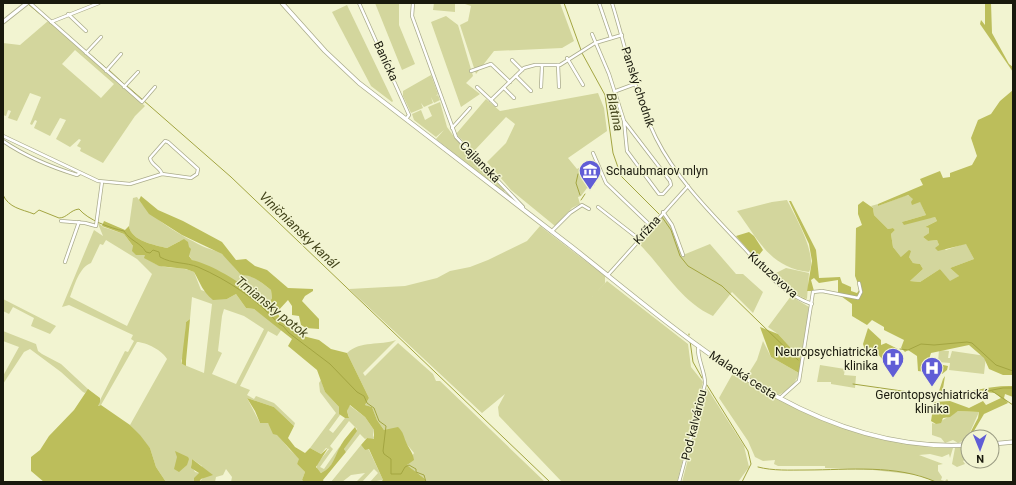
<svg xmlns="http://www.w3.org/2000/svg" width="1016" height="485" font-family="Roboto,sans-serif">
<style>
.green{fill:#d3d69d;fill-rule:evenodd}
.forest{fill:#bcbe5b}
.lines{fill:none;stroke-linecap:round;stroke-linejoin:round}
.stream{stroke:#a3a541;stroke-width:1}
.minor-casing{stroke:#abac8c;stroke-width:4}
.secondary-casing{stroke:#abac8c;stroke-width:5}
.minor{stroke:#fff;stroke-width:2.5}
.secondary{stroke:#fff;stroke-width:3.5}
.labels{text-anchor:middle;dominant-baseline:central;stroke-width:3;stroke-linejoin:round;paint-order:stroke}
.street-label{font-size:12px;fill:#19190d;stroke:#f2f4d1}
.poi-label{font-size:12px;fill:#19190d;stroke:#f2f4d1;text-anchor:start}
.water-label{font-size:13px;font-style:italic;fill:#43441b;stroke:#f2f4d1}
</style>
<rect width="100%" height="100%" fill="#f2f4d1"/>
<g class="green">
<polygon points="375,3 399,3 399,25 415,64 402,70"/>
<polygon points="434,3 455,3 455,12 433,10"/>
<polygon points="462,3 560,3 574,41 562,48 494,51 476,74 460,25 468,21 471,6"/>
<polygon points="347,5 393,101 392,102 371,86 332,12"/>
<polygon points="446,16 458,25 473,76 466,83 480,94 461,107 431,22"/>
<path d="M 48,21 L 145,106 L 135,116 L 103,163 L 80,151 L 81,148 L 77,146 L 81,140 L 79,139 L 70,147 L 56,139 L 66,120 L 60,118 L 50,136 L 34,128 L 37,121 L 35,120 L 32,125 L 30,124 L 41,97 L 30,93 L 17,121 L 8,118 L 11,111 L 8,110 L 6,116 L 3,115 L 3,43 L 20,45 ZM 75,50 L 114,84 L 101,98 L 62,64 Z"/>
<polygon points="431,75 438,94 436,96 438,95 440,100 434,103 431,97 433,103 424,107 421,103 423,108 411,113 403,96 403,91"/>
<polygon points="598,93 604,108 607,131 568,158 577,169 579,168 584,171 595,185 589,189 587,188 581,196 578,197 580,204 572,208 555,226 511,190 487,162 506,143 515,124 506,117 474,151 456,134 486,99 500,111"/>
<polygon points="440,102 447,127 455,138 505,189 504,193 436,139 444,130 436,137 414,120 412,114 421,110 425,120 432,116 428,107"/>
<polygon points="907,195 920,201 926,215 902,222 935,217 937,221 925,227 929,228 929,233 923,237 928,241 937,240 939,245 946,250 966,243 974,259 950,268 959,276 950,282 940,269 920,282 910,281 923,269 920,264 913,263 909,257 901,257 893,247 891,234 895,230 893,228 888,229 874,215 873,208 871,206 878,204 878,206"/>
<path d="M 137,197 C 151,219 179,234 202,246 C 208,249 216,250 222,254 C 229,259 234,269 241,274 C 253,275 261,282 271,290 L 272,298 L 268,305 L 258,301 L 247,289 L 232,279 L 192,260 L 180,241 L 167,248 C 155,245 131,241 129,226 L 133,198 Z"/>
<path d="M 787,200 C 795,216 818,255 809,272 C 770,268 758,239 737,211 L 772,202 Z"/>
<path d="M 663,213 L 668,218 L 683,255 L 710,244 L 736,274 L 743,274 L 763,292 L 753,313 L 732,292 L 713,316 C 678,300 663,266 636,241 Z"/>
<path d="M 97,221 L 103,227 L 124,234 L 138,253 L 145,255 L 146,258 C 166,273 177,264 194,272 L 201,290 L 227,299 L 236,294 L 246,308 L 254,309 L 282,329 L 277,336 L 268,331 L 240,386 L 250,390 L 247,395 L 254,399 L 256,396 L 274,403 L 295,423 L 294,426 L 274,407 L 247,398 L 260,423 L 268,423 L 290,450 L 300,459 L 297,464 L 305,472 L 302,480 L 304,482 L 231,482 L 232,477 L 226,469 L 223,475 L 216,477 L 215,482 L 199,482 L 203,478 L 202,466 L 192,459 L 191,465 L 195,472 L 199,473 L 194,482 L 166,482 L 156,467 L 150,448 L 130,425 L 167,359 C 163,351 146,342 137,342 L 101,405 L 97,406 L 125,351 L 128,352 L 134,341 L 131,339 L 133,335 L 69,305 L 62,307 L 94,230 L 103,236 ZM 106,240 L 137,259 L 152,274 L 127,326 L 70,297 C 74,287 79,267 91,263 L 100,244 L 103,245 ZM 192,297 L 212,304 L 204,373 L 182,364 L 181,361 L 185,351 L 186,322 L 190,319 ZM 224,309 L 244,316 L 264,329 L 236,384 L 212,374 L 222,353 L 218,351 L 222,316 Z"/>
<polygon points="540,226 605,276 605,283 591,298 607,281 688,344 691,367 703,382 677,482 562,482 499,416 498,407 505,394 482,413 349,289 405,286 437,278 450,271 470,267 488,260 527,241"/>
<polygon points="786,268 809,273 807,299 799,296 774,274"/>
<polygon points="791,296 809,307 801,359 778,334 768,327"/>
<polygon points="3,299 56,326 50,334 31,326 34,318 13,307 9,314 3,311"/>
<polygon points="3,331 36,344 38,351 42,354 61,364 89,390 85,393 83,392 61,372 30,349 24,352 3,384 3,376 19,347 3,341"/>
<path d="M 396,340 L 363,373 L 365,376 L 398,343 L 433,374 L 436,381 L 440,381 L 545,482 L 425,482 L 425,479 L 407,465 L 414,453 L 405,442 L 384,430 L 377,420 L 372,407 L 365,405 L 369,398 L 347,353 C 361,340 380,346 396,340 Z"/>
<path d="M 763,341 L 771,357 L 799,373 C 797,382 787,392 778,395 L 747,376 L 757,360 Z"/>
<polygon points="939,350 949,351 948,358 950,358 952,351 986,356 984,374 949,370 950,363 938,362"/>
<polygon points="820,365 845,369 844,375 856,376 855,388 831,384 831,382 817,382"/>
<path d="M 733,373 C 809,419 862,444 953,448 L 950,458 L 949,454 L 942,457 L 930,454 L 919,455 L 943,464 L 938,465 L 938,471 L 942,477 L 941,480 L 945,481 L 947,479 L 949,482 L 935,482 L 918,475 L 873,470 L 825,468 L 825,466 L 778,466 L 774,464 L 775,460 L 763,461 L 755,457 L 748,441 L 719,398 Z"/>
<path d="M 321,380 L 325,392 L 339,407 L 340,415 L 329,430 L 333,433 L 345,418 L 348,418 L 349,417 L 347,411 L 349,405 L 365,417 L 374,430 L 373,435 L 374,438 L 373,440 L 367,438 L 365,439 L 360,434 L 346,452 L 344,449 L 357,429 L 349,421 L 330,446 L 333,449 L 320,467 L 324,469 L 340,446 C 338,456 331,468 322,473 L 317,470 L 317,464 L 329,449 L 326,448 L 321,454 L 310,448 L 336,413 L 320,392 L 319,383 Z"/>
<polygon points="707,388 744,446 749,467 738,482 682,482"/>
<polygon points="958,411 979,412 967,439 958,443 953,440 945,443 941,438 932,435 932,423 936,424"/>
<polygon points="361,445 365,450 367,448 369,450 383,480 370,482 378,473 374,469 362,482 356,482 365,473 351,475 342,482 331,482"/>
<polygon points="968,447 968,455 966,455 966,459 963,461 965,464 957,467 952,464 955,448"/>
</g>
<g class="forest">
<polygon points="985,3 991,3 992,33 1009,64 1013,67 1013,72 980,24 981,20 985,25"/>
<polygon points="1013,90 1013,375 1003,375 989,369 984,358 969,345 931,353 928,362 948,366 947,370 942,374 918,371 917,356 908,350 905,352 901,348 904,340 884,330 884,327 872,320 867,325 852,316 852,304 838,294 838,280 819,283 814,278 811,280 814,291 807,291 812,261 809,244 789,201 791,201 816,250 819,278 840,277 842,283 851,287 851,291 857,293 860,289 855,276 856,228 862,225 858,214 858,205 863,201 873,208 874,215 888,229 893,228 895,230 891,234 893,247 901,257 909,250 911,251 909,257 913,263 920,264 923,269 910,281 920,282 940,269 950,281 959,276 950,268 974,259 966,244 938,251 935,248 939,245 937,240 928,241 923,237 929,233 929,228 925,227 937,221 935,217 904,225 902,222 926,215 920,202 912,205 911,202 913,199 908,195 878,206 878,204 923,185 920,179 940,171 943,178 950,177 950,173 972,165 977,156 971,138 978,120 991,114 1000,101"/>
<path d="M 141,196 L 158,210 L 183,221 L 222,242 L 236,260 L 246,259 L 255,266 L 267,270 L 288,288 L 313,289 L 313,291 L 305,296 L 302,301 L 319,319 L 319,329 L 306,328 L 301,325 L 299,316 L 292,315 L 292,306 L 288,300 L 277,312 L 283,323 L 299,335 L 319,340 L 331,349 L 347,353 L 369,398 L 365,405 L 372,407 L 377,420 L 384,430 L 398,427 C 404,433 403,435 406,442 C 409,449 413,452 414,460 L 407,465 L 425,479 L 425,482 L 380,482 L 383,480 L 369,449 L 365,450 L 361,445 L 367,438 L 374,439 L 374,430 L 365,417 L 350,405 L 347,411 L 349,418 L 345,418 L 339,414 L 339,407 L 325,392 L 317,370 L 288,346 L 292,339 L 254,309 L 246,308 L 236,294 L 227,299 L 213,300 C 202,291 201,284 194,272 L 186,269 L 159,266 L 144,258 L 145,255 L 136,255 L 132,251 L 133,246 L 124,234 L 102,226 L 104,221 L 125,230 L 129,226 C 131,241 155,245 167,248 L 184,239 L 188,242 L 189,247 L 191,249 L 189,256 L 192,260 C 207,263 236,279 247,289 C 254,295 259,306 268,305 L 272,298 L 271,290 C 261,282 253,275 241,275 L 222,254 L 182,235 L 149,214 L 139,200 Z"/>
<path d="M 749,232 L 754,236 L 763,250 L 759,255 L 759,259 C 771,273 788,293 806,299 L 806,301 C 782,292 753,255 736,236 Z"/>
<path d="M 190,319 L 186,361 L 186,366 L 182,364 C 181,362 186,328 186,322 Z"/>
<polygon points="760,327 778,334 801,359 799,373 771,357"/>
<polygon points="868,328 881,340 881,345 886,343 898,349 897,360 884,361 876,352 865,350 863,344"/>
<path d="M 945,376 L 942,395 C 966,394 989,385 1013,386 L 1013,397 L 1005,394 L 1004,398 L 1008,403 L 984,414 L 971,436 L 968,437 L 978,418 L 979,412 L 958,411 L 950,417 L 943,418 L 941,423 L 936,424 L 931,421 L 934,402 L 950,401 L 969,408 L 983,401 L 986,405 L 1001,398 L 995,393 L 985,392 L 959,397 L 928,398 L 929,394 L 938,394 L 943,379 Z"/>
<polygon points="88,389 100,398 100,402 98,406 101,405 130,425 140,435 150,448 156,467 166,482 44,482 31,471 31,457 40,450 49,436 74,410"/>
<path d="M 247,398 L 274,407 L 294,426 L 288,438 L 295,447 L 305,453 L 310,448 L 321,454 L 328,448 L 316,467 L 321,473 C 334,467 335,455 341,445 C 345,438 350,433 355,427 L 357,431 L 344,449 L 346,452 L 323,480 L 324,482 L 304,482 L 302,480 L 305,472 L 297,464 L 299,459 L 277,435 L 273,434 L 268,423 L 260,423 L 255,411 Z"/>
<polygon points="175,451 188,457 189,459 187,465 179,472 174,469 177,457"/>
<polygon points="192,459 213,475 201,479 199,482 194,482 194,478 199,473 191,468"/>
</g>
<g class="lines">
<g class="stream">
<polyline points="564,3 581,50"/>
<polyline points="28,4 53,25"/>
<polyline points="62,30 106,68"/>
<polyline points="582,53 605,95 613,153 621,176 659,214"/>
<polyline points="109,70 124,84"/>
<polyline points="127,86 231,177 550,482"/>
<polyline points="578,174 576,183 580,195"/>
<path d="M 3,195 C 9,208 21,209 34,214 L 39,210 L 59,218 C 67,218 70,210 79,209 C 88,220 110,228 124,231 C 130,241 140,242 146,252 L 150,253 L 153,250 L 159,252 L 160,257 C 172,264 186,262 198,267 C 228,280 258,300 279,324 L 283,326 L 289,333 L 330,364 L 357,392 L 364,396 L 367,403 L 374,408 L 379,421 L 386,426 L 383,451 L 384,454 L 391,459 L 391,474 L 401,474 L 405,467 L 409,465 L 416,469 L 416,472 L 424,475 L 426,482"/>
<polyline points="581,200 585,194"/>
<polyline points="662,217 671,230 680,256 688,266 722,286 798,360"/>
<polyline points="689,335 689,334"/>
<polyline points="690,341 693,362 702,378"/>
<polyline points="900,349 908,350 921,344 934,345 967,342 972,343 996,365 1013,371"/>
<polyline points="853,384 944,397 961,396 1003,388 1013,388"/>
<polyline points="707,385 748,451 751,464 742,482"/>
<polyline points="992,391 1013,405"/>
<path d="M 758,467 C 773,471 790,470 806,470 C 849,470 896,464 936,482"/>
</g>
<g class="minor-casing">
<g id="minor">
<polyline points="30,3 142,102 155,87"/>
<polyline points="359,3 409,115 406,119"/>
<polyline points="413,3 412,16 456,137 523,207"/>
<polyline points="599,3 611,38"/>
<path d="M 612,3 C 626,48 635,95 656,138 C 677,180 713,215 745,249 C 764,270 784,295 812,304"/>
<polyline points="68,14 86,31"/>
<polyline points="51,22 99,3"/>
<polyline points="592,34 609,74 624,121 670,181 671,185 663,194 659,194 627,151 624,121"/>
<polyline points="86,53 101,37"/>
<polyline points="567,58 583,85"/>
<polyline points="512,60 522,70"/>
<polyline points="558,65 559,87"/>
<polyline points="106,71 121,54"/>
<polyline points="471,71 491,64 510,82"/>
<polyline points="516,76 531,91"/>
<polyline points="124,87 138,72"/>
<polyline points="477,87 491,100 524,68 535,65 560,65 595,43 622,35"/>
<polyline points="541,87 542,66"/>
<polyline points="504,88 514,98"/>
<polyline points="616,91 635,84"/>
<polyline points="491,100 496,105"/>
<polyline points="452,128 470,108"/>
<path d="M 3,136 L 98,181 L 130,184 L 162,174 L 191,178 L 197,174 L 198,169 L 168,142 L 165,141 L 150,158 C 151,165 160,167 162,174"/>
<path d="M 3,141 C 25,156 51,167 77,175 L 80,173"/>
<polyline points="593,153 606,183 651,226"/>
<polyline points="598,207 639,239"/>
<polyline points="663,212 672,225 683,255"/>
<polyline points="61,221 85,223 96,226 102,182"/>
<polyline points="552,231 570,213 582,205 589,209"/>
<polyline points="65,262 79,222"/>
<polyline points="608,275 688,186"/>
<polyline points="780,398 799,381 813,292 822,291 858,298 861,292 859,283"/>
<path d="M 679,482 L 705,384 C 706,373 695,354 699,346"/>
</g>
</g>
<g class="secondary-casing">
<g id="secondary">
<path d="M 282,3 L 325,51 L 359,83 C 430,138 501,192 572,247 C 688,338 810,454 968,445"/>
<polyline points="3,22 27,3"/>
<polyline points="992,444 1013,442"/>
</g>
</g>
<use href="#minor" class="minor"/>
<use href="#secondary" class="secondary"/>
</g>
<defs>
<g id="museum-pin" transform="scale(1.15)"><path d="M0 17L-7.5 6A9.5 9.5 0 1 1 7.5 6Z" fill="#605dd6" stroke="#f2f4d1"/><path d="M0-6L6-3V-2H-6V-3ZM-5-1h2V3h-2ZM-1-1h2V3h-2ZM3-1h2V3H3ZM-6 4H6V6H-6Z" fill="#fff"/></g>
<g id="hospital-pin" transform="scale(1.15)"><path d="M0 17L-7.5 6A9.5 9.5 0 1 1 7.5 6Z" fill="#605dd6" stroke="#f2f4d1"/><path d="M-5-5h3v3.5h4V-5h3V5h-3V1.5h-4V5h-3Z" fill="#fff"/></g>
</defs>
<g fill-rule="evenodd">
<use href="#museum-pin" x="590" y="171"/>
<use href="#hospital-pin" x="893" y="359"/>
<use href="#hospital-pin" x="932" y="368"/>
</g>
<g class="labels">
<g class="street-label">
<text transform="translate(386 61) rotate(65)">Banícka</text>
<text transform="translate(638 87) rotate(72)">Panský chodník</text>
<text transform="translate(480 162) rotate(46)">Cajlanská</text>
<text transform="translate(647 230) rotate(-48)">Krížna</text>
<text transform="translate(773 275) rotate(42)">Kutuzovova</text>
<text transform="translate(743 375) rotate(33)">Malacká cesta</text>
<text transform="translate(694 425) rotate(-76)">Pod kalváriou</text>
</g>
<g class="poi-label">
<text x="606" y="171">Schaubmarov mlyn</text>
<text x="878" y="352" text-anchor="end">Neuropsychiatrická<tspan x="878" dy="14">klinika</tspan></text>
<text x="932" y="395" text-anchor="middle">Gerontopsychiatrická<tspan x="932" dy="14">klinika</tspan></text>
</g>
<g class="water-label">
<text transform="translate(615 112) rotate(78)">Blatina</text>
<text transform="translate(299 230) rotate(44)">Viničniansky kanál</text>
<text transform="translate(272 307) rotate(39)">Trniansky potok</text>
</g>
</g>
<rect width="1016" height="485" fill="none" stroke="#19190d" stroke-width="8"/>
<g transform="translate(980 449) rotate(179)"><circle r="19" fill="#f2f4d1" stroke="#9b9c83"/>
<path d="M0-3L7 15L0 10L-7 15Z" fill="#605dd6"/>
<text y="-6" font-size="11" font-weight="bold" text-anchor="middle" fill="#19190d">N</text>
</g>
</svg>
